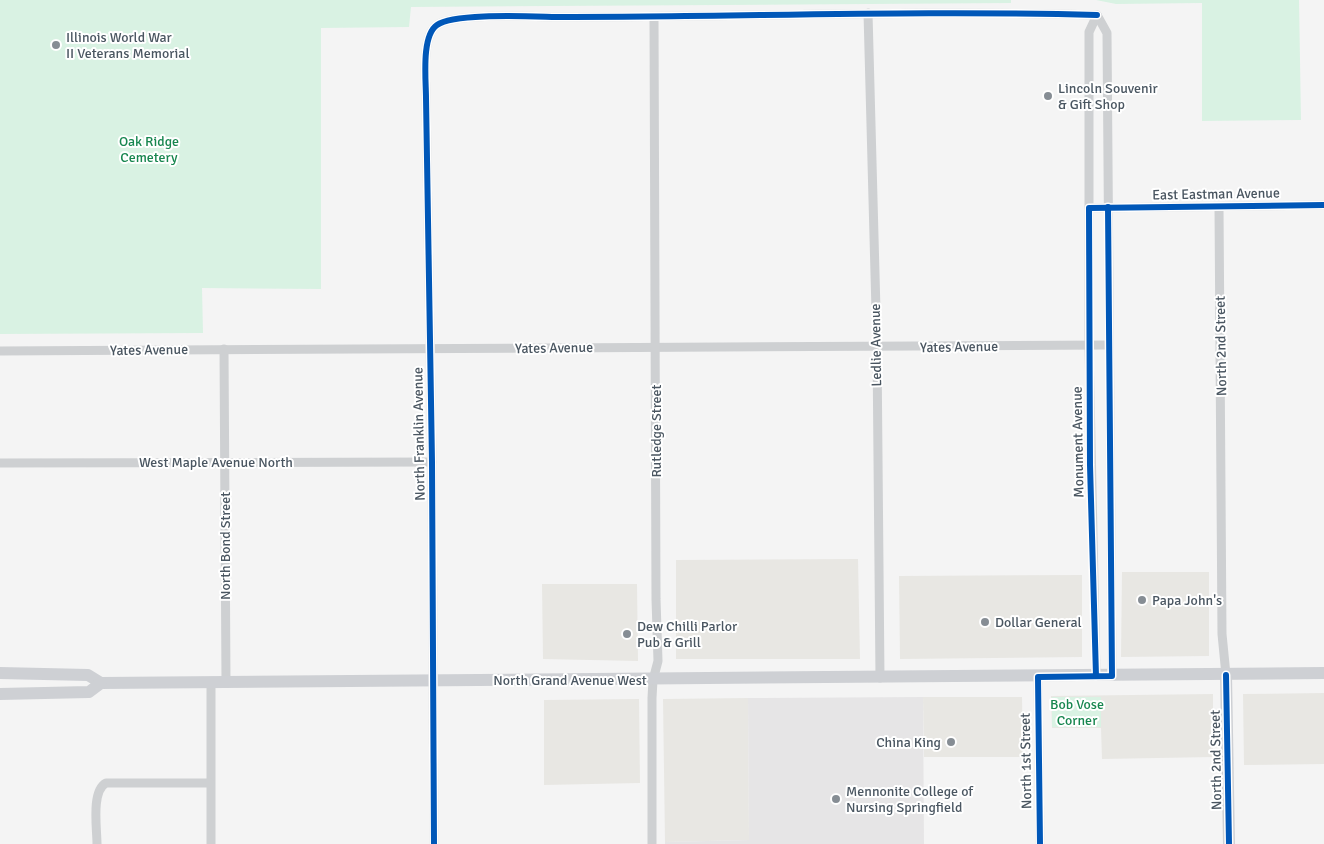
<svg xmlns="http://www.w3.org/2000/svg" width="1324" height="844" font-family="Signika,sans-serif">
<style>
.commercial{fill:#e8e7e3}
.education{fill:#e6e5e6}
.green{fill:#d9f2e3}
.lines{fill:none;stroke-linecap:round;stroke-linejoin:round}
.street{stroke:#ced0d2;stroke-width:9}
.secondary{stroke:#ced0d4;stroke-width:12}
.cycleway-casing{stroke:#fff;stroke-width:9}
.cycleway{stroke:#0057b8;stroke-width:6}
.poi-dot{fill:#868d94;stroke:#fff;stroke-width:2}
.labels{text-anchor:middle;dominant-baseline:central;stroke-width:4;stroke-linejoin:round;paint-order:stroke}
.poi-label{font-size:14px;fill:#4a5661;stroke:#fff;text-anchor:start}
.park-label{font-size:14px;fill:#17864f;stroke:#fff}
.street-label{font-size:14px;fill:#4a5661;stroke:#fff}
</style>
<rect width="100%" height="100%" fill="#f4f4f4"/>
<g class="commercial">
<polygon points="858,559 860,659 676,659 676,560"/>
<polygon points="1122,572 1209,572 1209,656 1121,657"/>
<polygon points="1082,575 1082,657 900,659 899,576"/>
<polygon points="542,584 637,584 638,661 543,659"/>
<polygon points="1324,693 1324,764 1244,765 1243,694"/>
<polygon points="1213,694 1213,757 1102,759 1101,728 1052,728 1051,696"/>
<polygon points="923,697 1022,697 1023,757 924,757"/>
<polygon points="748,698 749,840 665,842 663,699"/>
<polygon points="639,699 640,783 544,785 544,700"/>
</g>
<polygon class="education" points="923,697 924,844 665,844 665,842 749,840 748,698"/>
<g class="green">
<polygon points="0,0 1011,0 1011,3 411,7 409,27 321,28 321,289 202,288 203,333 0,334"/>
<polygon points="1096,0 1299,0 1301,120 1202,121 1202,3 1116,4"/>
<rect x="1052" y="697" width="49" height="30"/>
</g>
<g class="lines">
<g class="street">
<polyline points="868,13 877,348 880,678"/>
<polyline points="1097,15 1107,33 1112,676"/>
<polyline points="1219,207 1222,634 1226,675"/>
<polyline points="1089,208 1324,205"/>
<polyline points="224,349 226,682"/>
<polyline points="0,351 1108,345"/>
<polyline points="0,463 432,462"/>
<polyline points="1096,676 1089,346 1089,32 1097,15"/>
<polyline points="1038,677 1040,844"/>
<polyline points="211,682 211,844"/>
<path d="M 97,844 C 97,829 91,791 106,783 L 210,783"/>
<path d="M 434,844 L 432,462 L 426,98 C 426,80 421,36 437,25 C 455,12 539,17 564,17 C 742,17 919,10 1097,15"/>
<polyline points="652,844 652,698 653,680 658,661 656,599 654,17"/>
</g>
<g class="secondary">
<polyline points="0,673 88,675 101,683 1324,673"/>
<polyline points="1226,675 1229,844"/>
<polyline points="0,694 89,692 101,683"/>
</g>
<g class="cycleway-casing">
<g id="cycleway">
<polyline points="1226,675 1229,844"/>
<polyline points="1096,676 1090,465 1089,208 1324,205"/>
<path d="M 434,844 L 432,462 L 426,98 C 426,80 421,36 437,25 C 455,12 539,17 564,17 C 742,17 919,10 1097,15"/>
<polyline points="1040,844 1038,677 1112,676 1108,207"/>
</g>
</g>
<use href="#cycleway" class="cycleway"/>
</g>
<g class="poi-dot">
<circle cx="56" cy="45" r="5"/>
<circle cx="1048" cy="96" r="5"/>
<circle cx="1142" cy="600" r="5"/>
<circle cx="985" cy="622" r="5"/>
<circle cx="627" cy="634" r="5"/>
<circle cx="951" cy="742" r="5"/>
<circle cx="836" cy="799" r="5"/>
</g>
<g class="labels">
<g class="poi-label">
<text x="66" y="37">Illinois World War<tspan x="66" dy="16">II Veterans Memorial</tspan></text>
<text x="1058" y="88">Lincoln Souvenir<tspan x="1058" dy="16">&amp; Gift Shop</tspan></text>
<text x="1152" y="600">Papa John's</text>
<text x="995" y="622">Dollar General</text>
<text x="637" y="626">Dew Chilli Parlor<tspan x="637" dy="16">Pub &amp; Grill</tspan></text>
<text x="941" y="742" text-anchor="end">China King</text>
<text x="846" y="791">Mennonite College of<tspan x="846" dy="16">Nursing Springfield</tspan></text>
</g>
<g class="park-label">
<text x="149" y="141">Oak Ridge<tspan x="149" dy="16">Cemetery</tspan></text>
<text x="1077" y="704">Bob Vose<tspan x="1077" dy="16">Corner</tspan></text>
</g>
<g class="street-label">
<text transform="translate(1216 194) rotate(-1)">East Eastman Avenue</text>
<text transform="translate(876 345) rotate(-91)">Ledlie Avenue</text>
<text transform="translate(1221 346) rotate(-91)">North 2nd Street</text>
<text transform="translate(959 347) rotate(-1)">Yates Avenue</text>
<text transform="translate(554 348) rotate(-1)">Yates Avenue</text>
<text transform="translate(149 350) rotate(-1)">Yates Avenue</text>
<text transform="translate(656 431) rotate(-90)">Rutledge Street</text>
<text transform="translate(419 434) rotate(-91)">North Franklin Avenue</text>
<text transform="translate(1078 442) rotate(-91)">Monument Avenue</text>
<text x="216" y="462">West Maple Avenue North</text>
<text transform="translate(225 546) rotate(-90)">North Bond Street</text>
<text x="570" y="680">North Grand Avenue West</text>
<text transform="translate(1216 760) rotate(-91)">North 2nd Street</text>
<text transform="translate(1026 761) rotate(-91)">North 1st Street</text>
</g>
</g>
</svg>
